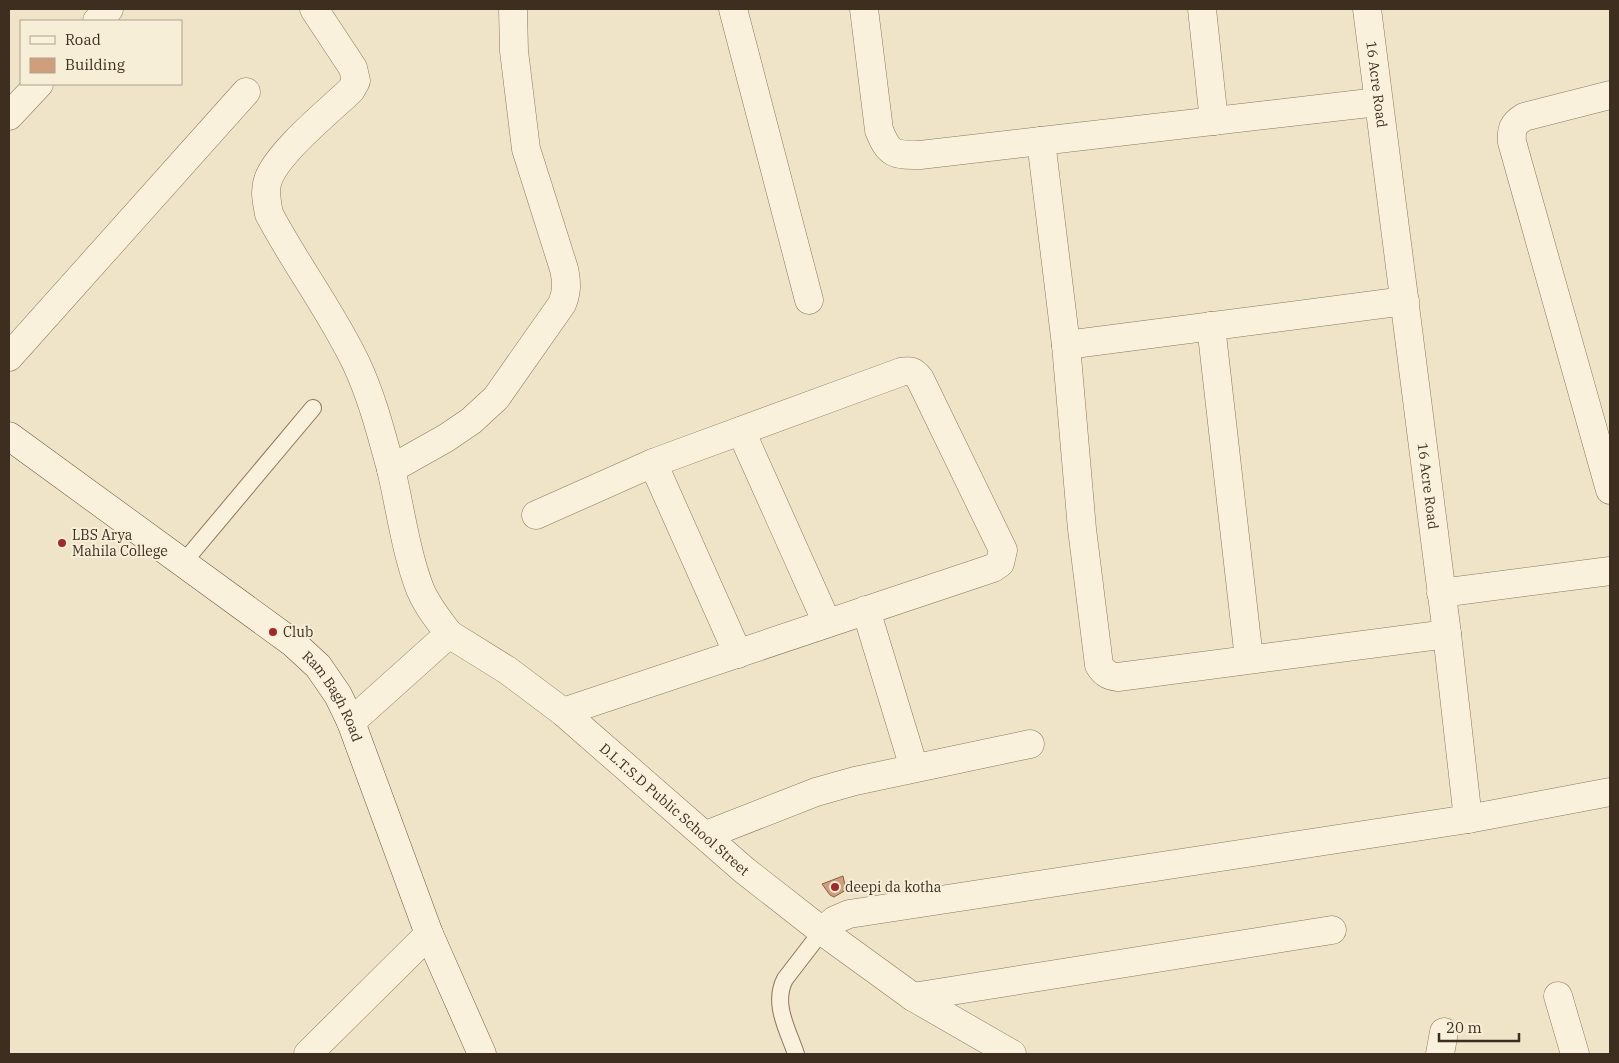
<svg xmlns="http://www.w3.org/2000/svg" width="1619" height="1063" font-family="'IBM Plex Serif',serif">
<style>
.building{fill:#cf9f7d;stroke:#8d5f41}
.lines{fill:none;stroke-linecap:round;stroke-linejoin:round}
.lane-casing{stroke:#8d765c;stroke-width:18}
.street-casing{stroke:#8d765c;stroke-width:29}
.secondary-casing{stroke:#6f573f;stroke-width:29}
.lane{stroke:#faf1dc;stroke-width:16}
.street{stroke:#faf1dc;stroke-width:28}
.secondary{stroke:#faf1dc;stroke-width:28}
.poi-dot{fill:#9e2a2b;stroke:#f7eed8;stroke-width:2}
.labels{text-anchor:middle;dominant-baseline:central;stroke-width:4;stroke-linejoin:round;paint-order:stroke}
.street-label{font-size:14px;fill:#3d2e20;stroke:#f7eed8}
.poi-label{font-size:14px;fill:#3d2e20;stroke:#f7eed8;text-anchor:start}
</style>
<rect width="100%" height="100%" fill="#f0e4c8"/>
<polygon class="building" points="843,876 846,890 834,897 830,895 822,884"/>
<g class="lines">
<g class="lane-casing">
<g id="lane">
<polyline points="183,563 313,408"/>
<path d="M 796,1054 C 788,1030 772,1004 785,979 L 822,931"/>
</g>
</g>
<g class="street-casing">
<g id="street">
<path d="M 314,9 L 353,68 L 356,81 L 351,90 C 329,111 277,153 268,180 C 264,191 267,203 269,214 C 296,265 331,311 356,363 C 372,397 381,433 391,469"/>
<polyline points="733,9 809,300"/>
<path d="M 864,9 L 879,130 C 889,155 894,155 920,155 L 1378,102"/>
<polyline points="1202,9 1214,121"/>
<path id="s1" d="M 1367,9 L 1447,634 L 1468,819 L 1610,792"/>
<polyline points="97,21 109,9"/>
<path d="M 1610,95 L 1524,117 C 1513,124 1511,129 1512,142 L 1610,490"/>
<polyline points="9,116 39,84"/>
<path d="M 1041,141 L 1066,345 L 1082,529 L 1099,665 C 1104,673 1108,676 1118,677 L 1447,634"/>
<polyline points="1211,326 1249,659"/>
<polyline points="1066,345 1405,301"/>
<polyline points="9,357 246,92"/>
<polyline points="741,431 827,623"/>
<polyline points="653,463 738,654"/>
<path d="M 536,515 L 653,463 L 901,372 C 910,370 914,371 920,379 L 1003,550 L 1000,563 L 993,568 L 563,712"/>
<polyline points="1441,593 1610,571"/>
<polyline points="866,610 914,768"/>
<path d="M 449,634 C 438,619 427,606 420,589 C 406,553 400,507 391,469 L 446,438 L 471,421 L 496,398 L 562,304 C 567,292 567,283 564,269 L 526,149 L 514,51 L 513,9"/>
<path id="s2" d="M 351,722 L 449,634 L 507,670 L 563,712 L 744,870 L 822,931 L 913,997 L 1012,1054"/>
<polyline points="706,835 816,792 855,781 1030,744"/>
<polyline points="822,931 835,920 849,914 1468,819"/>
<polyline points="1558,996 1575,1054"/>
<polyline points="913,997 1332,930"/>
<polyline points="308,1054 429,934"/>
<polyline points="1440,1054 1444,1032"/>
</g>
</g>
<g class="secondary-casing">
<g id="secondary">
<path id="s3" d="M 9,436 L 293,643 L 318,666 L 338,695 L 351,722 L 429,934 L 482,1054"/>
</g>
</g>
<use href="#lane" class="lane"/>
<use href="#street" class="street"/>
<use href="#secondary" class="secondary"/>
</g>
<g class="poi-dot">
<circle cx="62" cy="543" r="5"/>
<circle cx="273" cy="632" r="5"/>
<circle cx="835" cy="887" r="5"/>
</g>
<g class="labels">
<g class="street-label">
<text stroke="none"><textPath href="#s1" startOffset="76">16 Acre Road</textPath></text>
<text stroke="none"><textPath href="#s1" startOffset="481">16 Acre Road</textPath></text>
<text stroke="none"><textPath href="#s3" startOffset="419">Ram Bagh Road</textPath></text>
<text stroke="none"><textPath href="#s2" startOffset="418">D.L.T.S.D Public School Street</textPath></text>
</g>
<g class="poi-label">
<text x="72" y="535">LBS Arya<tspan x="72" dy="16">Mahila College</tspan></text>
<text x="283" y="632">Club</text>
<text x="845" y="887">deepi da kotha</text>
</g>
</g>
<rect width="1619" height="1063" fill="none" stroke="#3d2e20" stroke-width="20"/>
<rect x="20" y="20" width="162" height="65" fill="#f7eed8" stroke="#ada18e"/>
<rect x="30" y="36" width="25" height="8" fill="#faf1dc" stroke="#ada18e"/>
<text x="65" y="45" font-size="15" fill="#3d2e20">Road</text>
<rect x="30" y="58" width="25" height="15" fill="#cf9f7d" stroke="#ada18e"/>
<text x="65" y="70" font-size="15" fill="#3d2e20">Building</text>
<path d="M1439 1033v8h80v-8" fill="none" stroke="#3d2e20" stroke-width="2.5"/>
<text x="1446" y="1033" font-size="15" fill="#3d2e20" stroke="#f7eed8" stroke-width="4" paint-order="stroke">20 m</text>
</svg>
